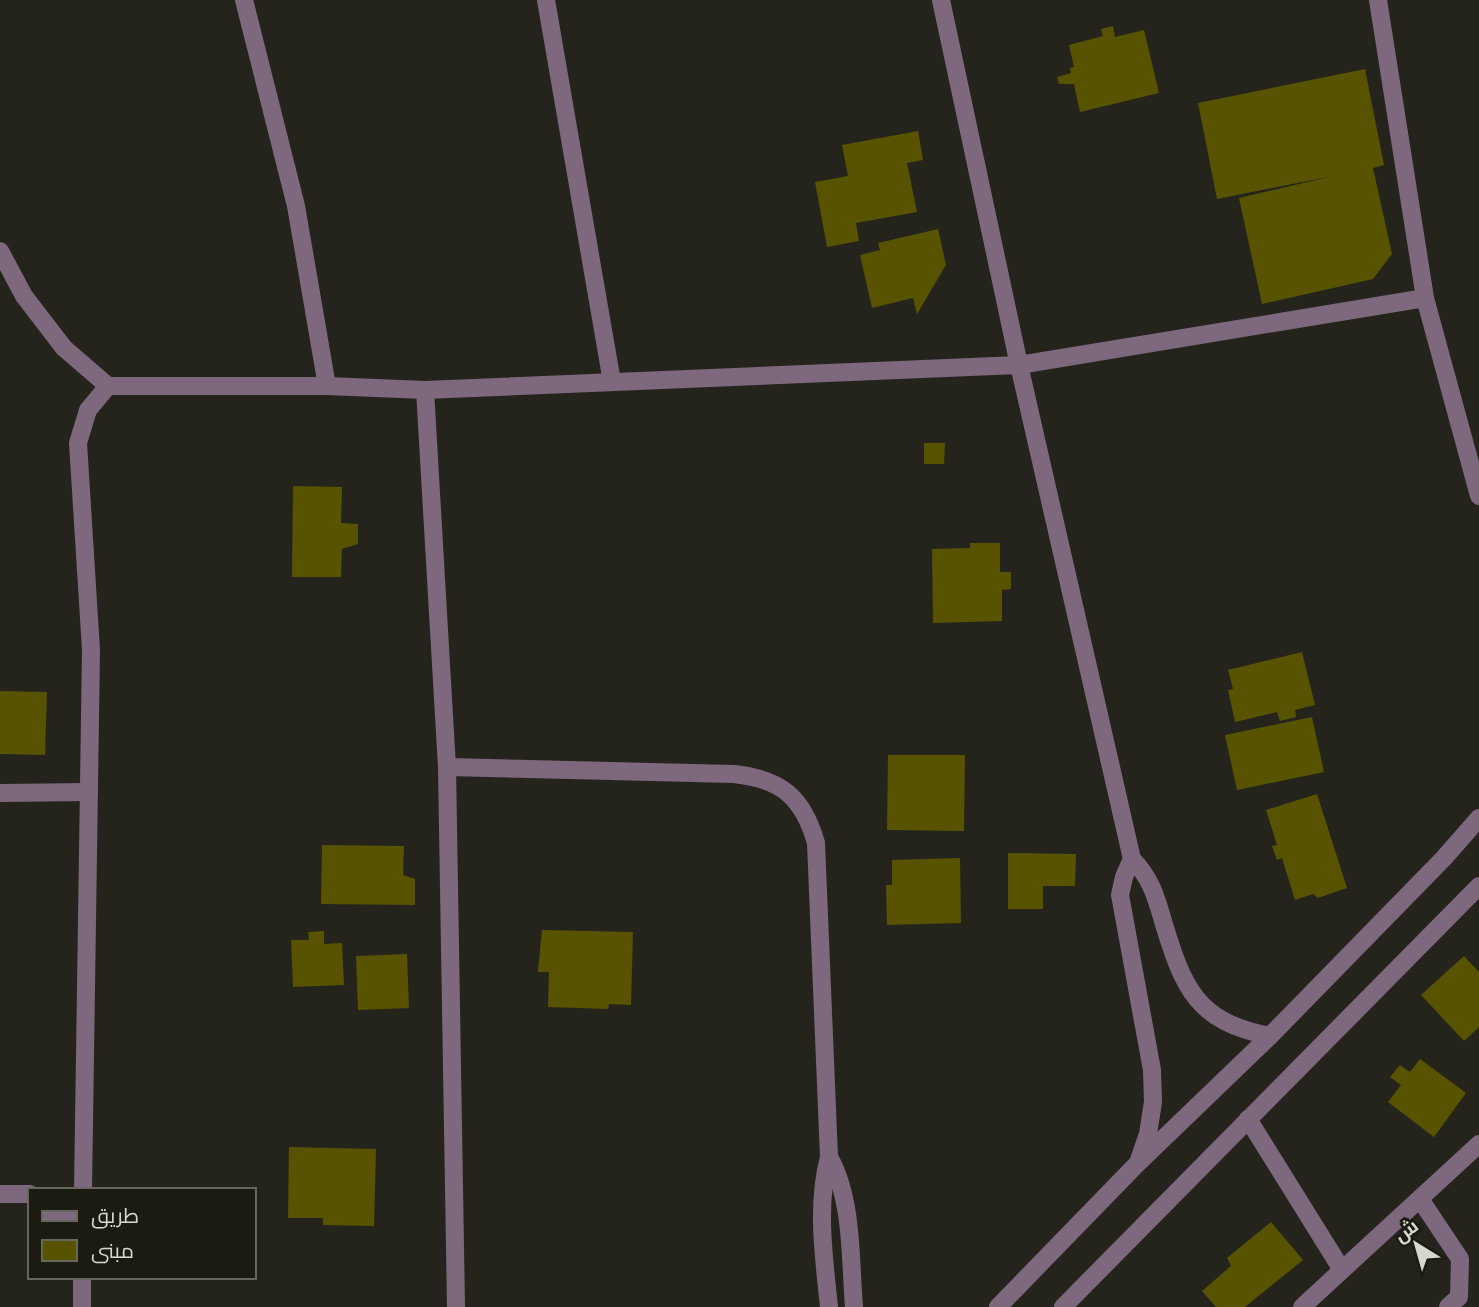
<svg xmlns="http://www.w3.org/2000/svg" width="1479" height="1307" font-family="Montserrat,Cairo,sans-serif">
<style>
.building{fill:#585300}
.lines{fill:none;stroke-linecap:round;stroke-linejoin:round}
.minor{stroke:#7e687d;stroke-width:18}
</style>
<rect width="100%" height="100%" fill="#25241c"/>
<g class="building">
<polygon points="1113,26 1115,37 1144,30 1159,93 1080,112 1074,84 1059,84 1057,77 1071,73 1070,68 1074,67 1069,45 1103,36 1101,29"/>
<polygon points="1365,69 1384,165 1373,168 1392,254 1373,279 1262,304 1239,198 1333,176 1217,199 1198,103"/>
<polygon points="918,131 923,160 907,163 917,212 856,223 859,241 827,247 815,182 848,176 842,145"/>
<polygon points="938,229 946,265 917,314 913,298 872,308 860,255 880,250 878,243"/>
<polygon points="924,443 945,443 944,464 924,464"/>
<polygon points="293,486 342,487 341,523 358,524 358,544 342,549 341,577 292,577"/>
<polygon points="970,543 1000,543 1000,572 1011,572 1011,589 1002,590 1002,621 933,623 932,549 970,548"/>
<polygon points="1302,652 1315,705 1295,710 1296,717 1280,721 1277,712 1235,722 1228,690 1233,689 1228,670"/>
<polygon points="0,691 47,692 45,755 0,754"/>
<polygon points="1312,717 1324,772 1237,790 1225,735"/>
<polygon points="888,755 965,755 964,831 887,830"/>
<polygon points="1317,794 1347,888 1318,898 1313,894 1295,900 1282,858 1277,860 1272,846 1277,845 1266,810"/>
<polygon points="322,845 404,846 403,875 415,879 415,905 321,904"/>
<polygon points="1008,853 1076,854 1075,886 1043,886 1043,909 1008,909"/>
<polygon points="960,858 961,923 887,925 886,885 892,885 892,860"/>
<polygon points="542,930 633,932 631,1005 609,1004 608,1009 548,1007 549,972 538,972"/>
<polygon points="324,931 324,944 342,943 344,985 293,987 291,940 309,940 308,932"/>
<polygon points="407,954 409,1008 358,1010 356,956"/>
<polygon points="1464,956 1479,972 1479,1027 1464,1041 1421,995"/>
<polygon points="1420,1059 1466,1093 1434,1137 1388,1102 1401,1085 1390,1077 1400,1065 1410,1072"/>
<polygon points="289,1147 376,1149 374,1226 323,1225 323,1218 288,1218"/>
<polygon points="1271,1222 1303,1260 1245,1307 1216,1307 1202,1291 1231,1266 1227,1258"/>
</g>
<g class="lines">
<g class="minor">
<polyline points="244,0 296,206 327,386"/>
<polyline points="546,0 612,382"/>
<path d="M 941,0 L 1019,365 L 1132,859 C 1151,878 1156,897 1163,921 C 1183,987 1196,1022 1270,1036"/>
<polyline points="1378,0 1425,298 1479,496"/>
<polyline points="0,251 24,296 64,348 108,386 327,386 425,390 1019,365 1425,298"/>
<polyline points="425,390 447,767 456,1307"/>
<path d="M 447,767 L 734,774 C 781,779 803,797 816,843 L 829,1157 C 816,1206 824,1257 829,1307"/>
<polyline points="0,793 89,792"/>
<polyline points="1132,859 1124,877 1120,895 1152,1070 1153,1102 1148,1134 1139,1160"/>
<polyline points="1248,1119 1342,1270"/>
<path d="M 829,1157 C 853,1199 850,1259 854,1307"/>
<polyline points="83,1190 91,650 78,443 88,410 108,386"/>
<polyline points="0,1194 30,1194"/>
<polyline points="1420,1199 1460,1259 1459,1297 1448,1307"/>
<polyline points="82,1307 82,1277"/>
<polyline points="998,1307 1137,1164 1270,1036 1444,858 1479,818"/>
<polyline points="1063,1307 1479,886"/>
<polyline points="1302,1307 1479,1144"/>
</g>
</g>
<rect x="28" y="1188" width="228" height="91" fill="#1b1b12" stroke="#66665e" stroke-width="2"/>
<rect x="42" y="1211" width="35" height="10" fill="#7e687d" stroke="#66665e" stroke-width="2"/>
<text x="91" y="1223" font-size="21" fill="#d7d7d1">طريق</text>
<rect x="42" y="1240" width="35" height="21" fill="#585300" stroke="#66665e" stroke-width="2"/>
<text x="91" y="1258" font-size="21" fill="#d7d7d1">مبنى</text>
<g transform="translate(1416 1244) rotate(323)" stroke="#1b1b12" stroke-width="5" paint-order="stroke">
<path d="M0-5L12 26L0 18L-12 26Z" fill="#d7d7d1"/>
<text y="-10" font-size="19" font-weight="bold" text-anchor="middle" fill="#d7d7d1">ش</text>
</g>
</svg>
